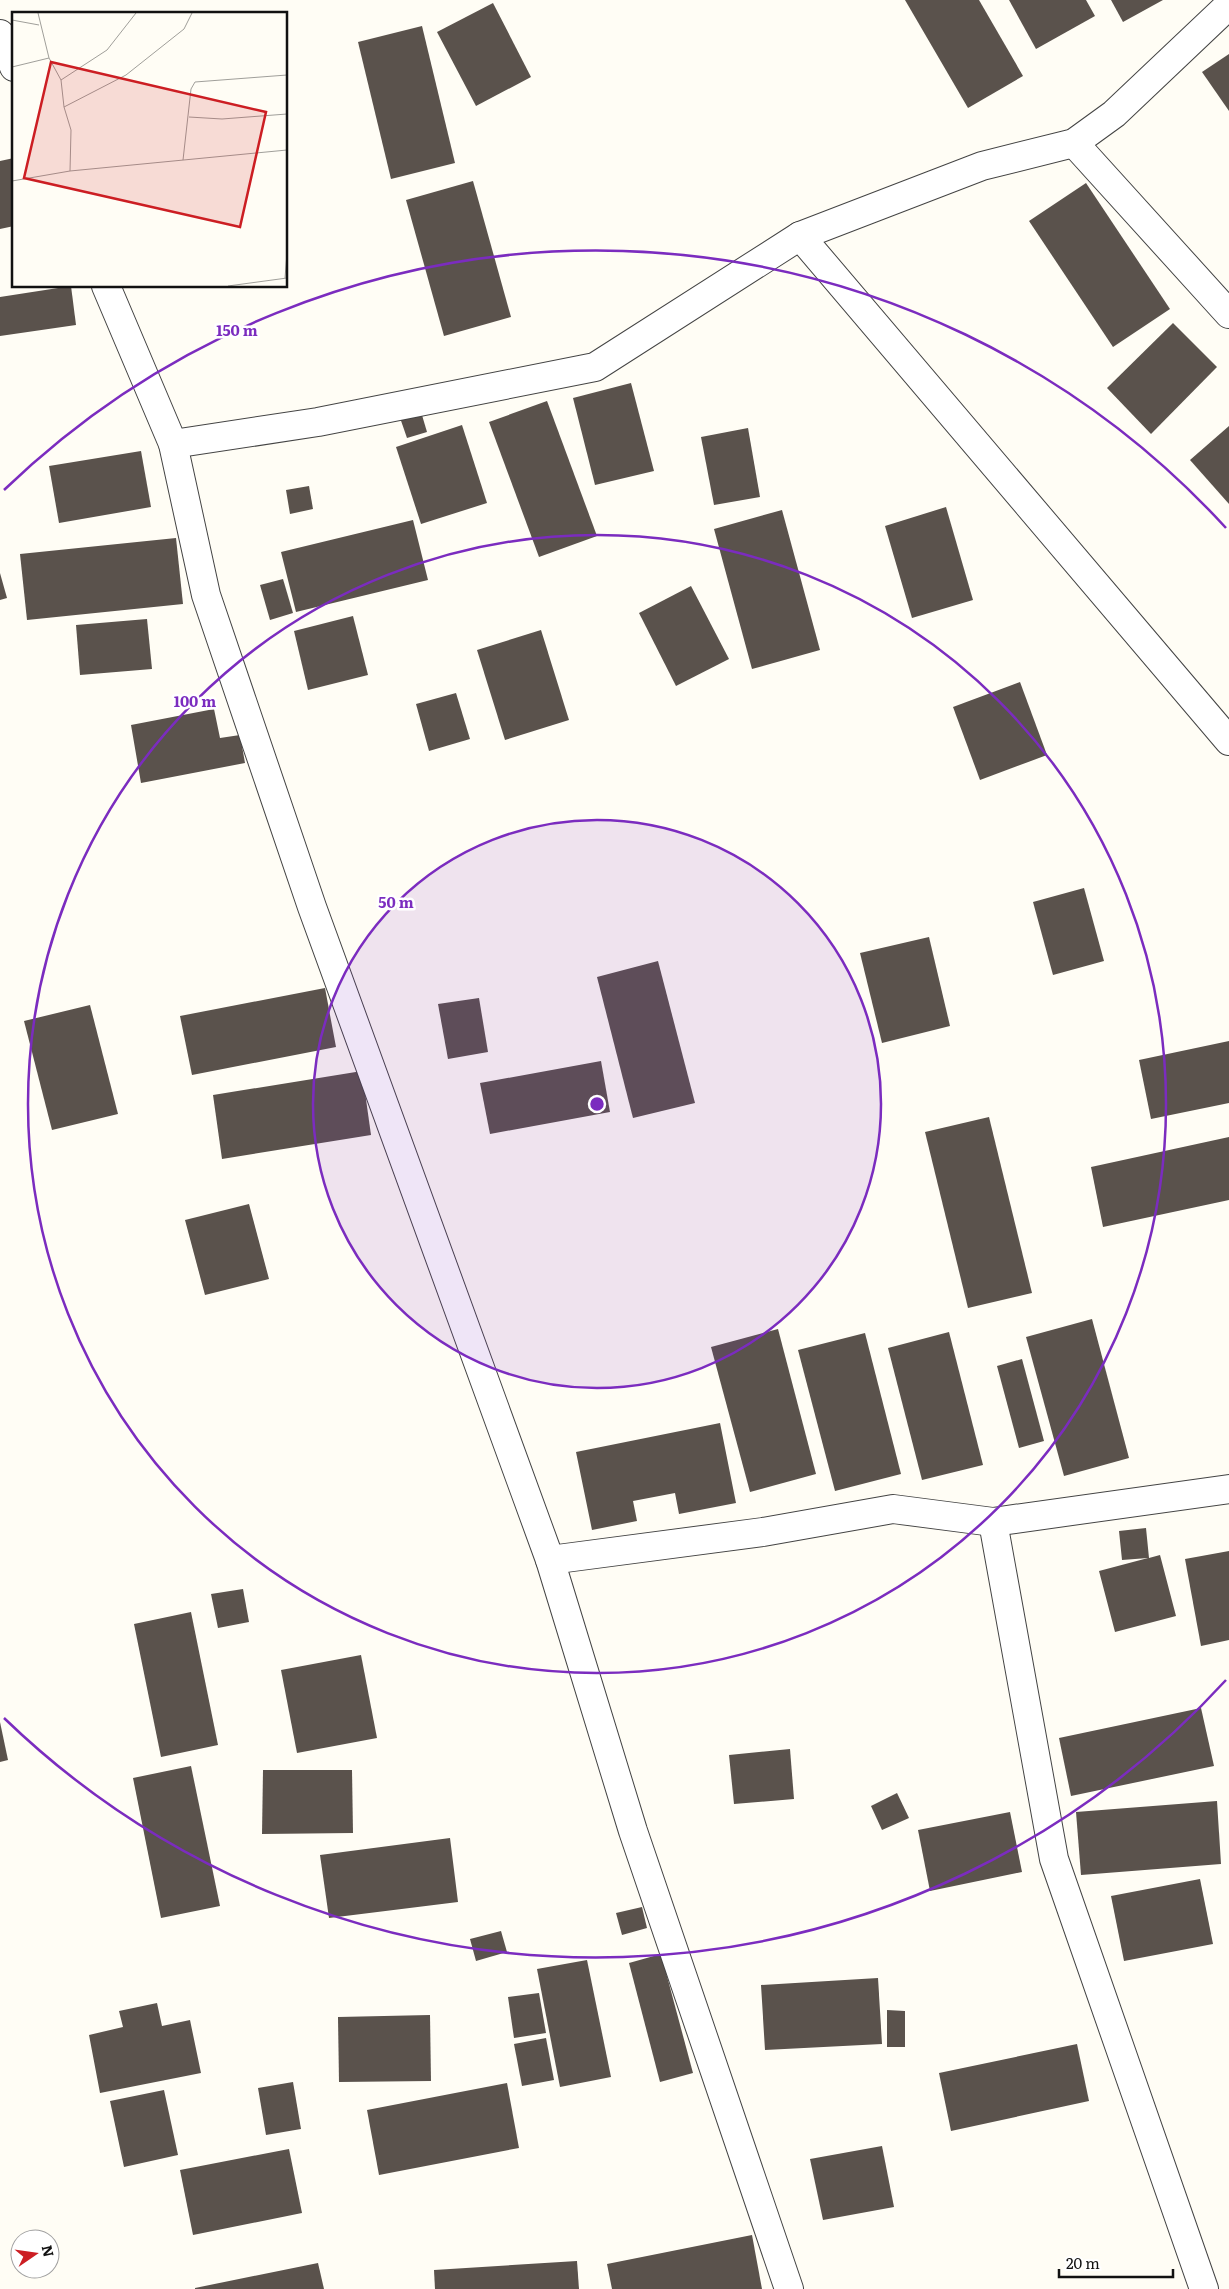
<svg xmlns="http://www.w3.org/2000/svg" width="1229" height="2289" font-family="Literata,serif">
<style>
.building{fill:#5a524c}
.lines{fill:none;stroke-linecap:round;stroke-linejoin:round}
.minor-casing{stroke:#444;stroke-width:30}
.minor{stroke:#fff;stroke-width:28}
.ring{fill:none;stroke:#7b2cbf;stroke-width:2.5}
.inset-road{fill:none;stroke:#a09f9a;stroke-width:1}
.view{fill:#cc1e23;fill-opacity:0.15;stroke:#cc1e23;stroke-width:2.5}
.inset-edge{fill:none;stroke:#111;stroke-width:2.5}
.centre{fill:#7b2cbf;stroke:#fff;stroke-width:2.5}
.ring-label{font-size:15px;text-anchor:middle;font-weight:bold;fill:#7b2cbf;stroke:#fff;stroke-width:5;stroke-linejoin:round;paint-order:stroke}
</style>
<rect width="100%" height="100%" fill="#fffdf5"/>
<g class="building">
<polygon points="905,0 979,0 1023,76 968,108"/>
<polygon points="1009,0 1086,0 1095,16 1036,49"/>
<polygon points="1111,0 1163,0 1123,22"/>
<polygon points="493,3 531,77 476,106 437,32"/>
<polygon points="422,26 455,163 391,179 358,42"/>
<polygon points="1229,54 1229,111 1202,72"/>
<polygon points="14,158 14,226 0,229 0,161"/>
<polygon points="473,181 511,317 444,336 406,200"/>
<polygon points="1086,183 1170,309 1113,347 1029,221"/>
<polygon points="71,286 76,325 0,336 0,297"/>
<polygon points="1173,323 1217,367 1151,434 1107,388"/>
<polygon points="631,383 654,471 595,485 573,398"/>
<polygon points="547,401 597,536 539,557 489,422"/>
<polygon points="419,405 427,432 407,438 398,412"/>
<polygon points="462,425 487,503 421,524 396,447"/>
<polygon points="1229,426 1229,504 1190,460"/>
<polygon points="748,428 760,497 714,505 701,437"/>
<polygon points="141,451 151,507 59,523 49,466"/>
<polygon points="309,486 313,509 290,514 286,490"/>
<polygon points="946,507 973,600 912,618 885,526"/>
<polygon points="782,510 820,650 752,669 714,529"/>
<polygon points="413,520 428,580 296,612 281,552"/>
<polygon points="176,538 183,604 27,620 20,554"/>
<polygon points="0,573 7,598 0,600"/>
<polygon points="283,579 293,613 270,620 260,585"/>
<polygon points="691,586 729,659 676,686 639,613"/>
<polygon points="353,616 368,675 308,690 294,631"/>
<polygon points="147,619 152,669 80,675 76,625"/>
<polygon points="541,630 569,720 505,740 477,650"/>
<polygon points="1020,682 1047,755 980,780 953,707"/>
<polygon points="456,693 470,739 429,751 416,704"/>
<polygon points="214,709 220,738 240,735 245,763 141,783 131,725"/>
<polygon points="1084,888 1104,961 1053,975 1033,902"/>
<polygon points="929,937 950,1026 882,1043 860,953"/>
<polygon points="658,961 695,1103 633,1118 597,977"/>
<polygon points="325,988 336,1047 192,1075 180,1016"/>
<polygon points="479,998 488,1052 448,1059 438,1004"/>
<polygon points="90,1005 118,1114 52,1130 24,1021"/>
<polygon points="1229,1041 1229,1103 1151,1119 1139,1060"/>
<polygon points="601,1061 610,1112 490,1134 480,1083"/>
<polygon points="362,1071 371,1135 222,1159 213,1095"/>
<polygon points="989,1117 1032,1293 968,1308 925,1132"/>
<polygon points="1229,1137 1229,1200 1103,1227 1091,1167"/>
<polygon points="249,1204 269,1279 205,1295 185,1220"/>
<polygon points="1092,1319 1129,1458 1064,1476 1026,1337"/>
<polygon points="778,1329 816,1474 750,1492 711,1347"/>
<polygon points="949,1332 983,1465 922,1480 888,1348"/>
<polygon points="865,1333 901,1474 835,1491 798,1350"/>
<polygon points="1022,1359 1044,1441 1019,1448 997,1366"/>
<polygon points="720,1423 736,1503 679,1514 675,1493 633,1501 637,1521 592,1530 576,1452"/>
<polygon points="1146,1528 1149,1558 1160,1555 1176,1616 1115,1632 1099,1571 1148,1558 1122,1560 1119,1531"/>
<polygon points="1229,1551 1229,1640 1201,1646 1185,1559"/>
<polygon points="243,1589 249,1622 218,1628 211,1594"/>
<polygon points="191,1612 218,1745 161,1757 134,1624"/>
<polygon points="361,1655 377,1738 297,1753 281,1670"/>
<polygon points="1201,1708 1214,1766 1071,1796 1059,1738"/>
<polygon points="0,1722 8,1760 0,1762"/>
<polygon points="790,1749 794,1799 734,1804 729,1755"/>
<polygon points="191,1766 220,1906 161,1918 133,1778"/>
<polygon points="263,1770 352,1770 353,1833 262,1834"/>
<polygon points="897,1793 909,1818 882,1830 871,1806"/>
<polygon points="1217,1801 1221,1864 1081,1875 1076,1812"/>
<polygon points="1010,1812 1022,1872 930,1891 918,1830"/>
<polygon points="450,1838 458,1902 329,1918 320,1855"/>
<polygon points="1200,1879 1213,1944 1124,1961 1111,1896"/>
<polygon points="642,1907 647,1928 622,1935 616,1913"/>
<polygon points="501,1931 507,1952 476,1961 470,1939"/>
<polygon points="661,1954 693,2073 660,2082 629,1963"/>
<polygon points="587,1960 611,2077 560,2087 537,1969"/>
<polygon points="878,1978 882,2044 765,2050 761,1985"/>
<polygon points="539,1993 546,2033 514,2038 508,1997"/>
<polygon points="157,2003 162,2026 190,2020 201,2073 100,2093 89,2035 123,2027 119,2011"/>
<polygon points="887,2010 905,2011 905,2047 887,2047"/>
<polygon points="430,2015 431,2081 339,2082 338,2017"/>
<polygon points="546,2038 554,2080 522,2086 514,2044"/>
<polygon points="1077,2044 1089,2101 951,2131 939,2073"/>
<polygon points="293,2082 301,2129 266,2135 258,2088"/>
<polygon points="507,2083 519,2148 379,2175 367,2110"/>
<polygon points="164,2090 178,2155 124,2167 110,2101"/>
<polygon points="882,2146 894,2207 823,2220 810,2159"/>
<polygon points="289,2149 302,2213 193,2235 180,2170"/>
<polygon points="752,2235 762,2289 612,2289 607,2264"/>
<polygon points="577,2261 579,2289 435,2289 434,2270"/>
<polygon points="318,2263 324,2289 195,2289 195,2288"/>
</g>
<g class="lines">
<g class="minor-casing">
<g id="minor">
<polyline points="0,34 14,67"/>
<polyline points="1074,143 1229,314"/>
<polyline points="800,236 1229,741"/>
<polyline points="106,286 173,444 206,595 312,907 550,1560 633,1831 789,2289"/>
<polyline points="173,444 318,422 595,367 800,236 982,166 1074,143 1114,114 1229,5"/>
<polyline points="993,1522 1054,1859 1204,2289"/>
<polyline points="550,1560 763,1532 893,1509 993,1522 1229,1489"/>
</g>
</g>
<use href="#minor" class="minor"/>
</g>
<circle cx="597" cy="1104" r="284" fill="#7b2cbf" fill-opacity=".12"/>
<g class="ring">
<circle cx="597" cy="1104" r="284"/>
<circle cx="597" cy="1104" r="569"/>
<path d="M1226 1680A853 853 0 0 1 4 1718M4 490A853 853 0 0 1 1226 528"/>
</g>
<g transform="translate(12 12)">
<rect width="275" height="275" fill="#fffdf5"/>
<path class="inset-road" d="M 26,1 L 37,46 L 49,68 L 52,95 L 59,118 L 58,159M 0,8 L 27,13M 0,55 L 37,46M 49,68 L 95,38 L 124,1M 52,95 L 114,63 L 172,17 L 180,1M 177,105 L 210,107 L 275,102M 171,148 L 179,77 L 183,70 L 275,63M 0,169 L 58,159 L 275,138M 273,266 L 275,241M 216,274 L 275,266"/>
<path class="view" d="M 39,50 L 254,100 L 228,215 L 12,166 Z"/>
<rect width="275" height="275" class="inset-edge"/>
</g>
<circle cx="597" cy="1104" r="8" class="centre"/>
<g class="ring-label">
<text x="237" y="336">150 m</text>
<text x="195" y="707">100 m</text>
<text x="396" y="908">50 m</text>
</g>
<g transform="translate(35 2254) rotate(77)"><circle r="24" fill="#ffffff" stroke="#a0a0a0"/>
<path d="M0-4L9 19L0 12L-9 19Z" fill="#cc1e23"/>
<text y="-8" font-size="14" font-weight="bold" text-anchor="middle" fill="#111111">N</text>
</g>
<path d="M1059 2269v8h114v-8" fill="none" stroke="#111111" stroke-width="2.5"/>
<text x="1066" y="2269" font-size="15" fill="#111111" stroke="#ffffff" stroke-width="4" paint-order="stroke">20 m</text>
</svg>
